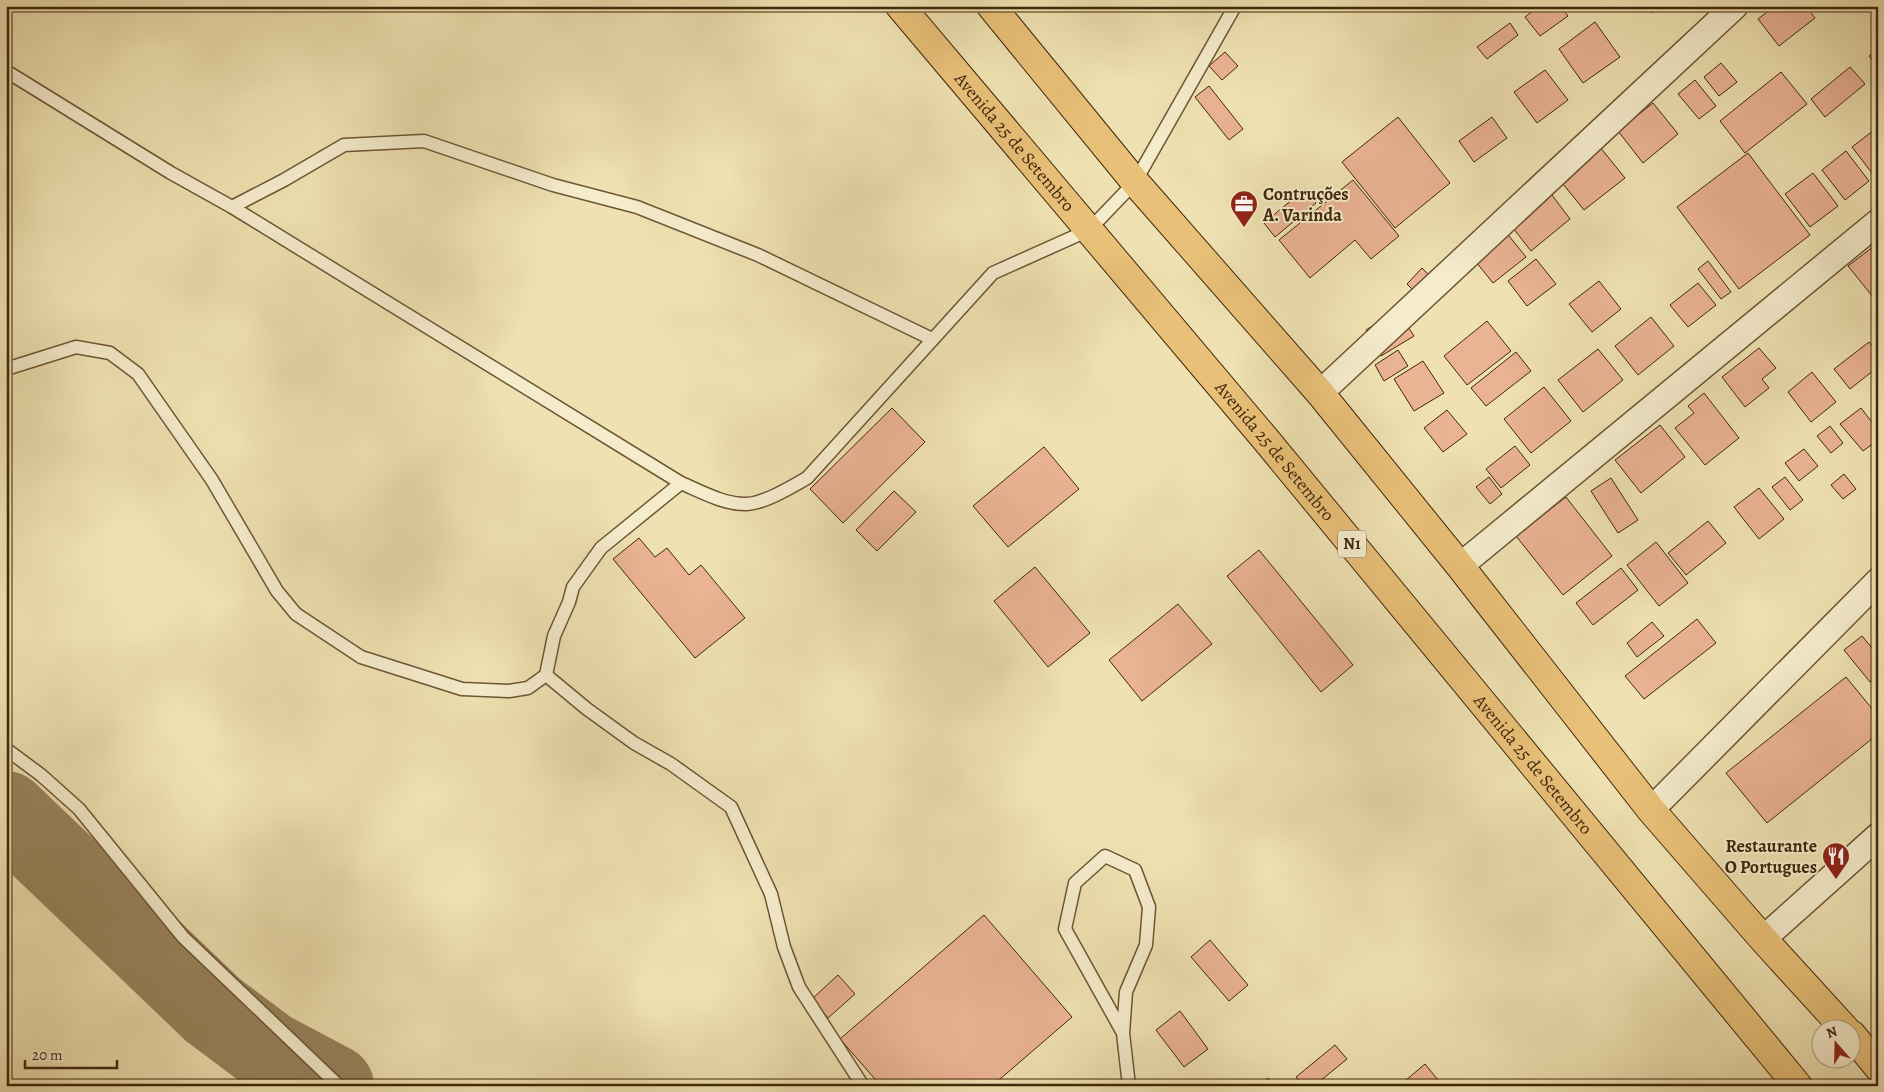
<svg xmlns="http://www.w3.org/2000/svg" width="1884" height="1092" font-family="Alegreya,serif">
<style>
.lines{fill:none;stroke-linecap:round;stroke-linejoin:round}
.taxiway{stroke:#98845e;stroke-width:82}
.building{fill:#eab394;stroke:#40270b}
.lane-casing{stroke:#6c5634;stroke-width:15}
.street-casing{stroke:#6c5634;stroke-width:28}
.highway-casing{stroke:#40270b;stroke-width:30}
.lane{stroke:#f5eccc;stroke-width:12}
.street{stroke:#f5eccc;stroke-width:25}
.highway{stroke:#e8c078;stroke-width:28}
.labels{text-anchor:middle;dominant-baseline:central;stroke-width:4;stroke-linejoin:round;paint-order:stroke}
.shield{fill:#f5eccc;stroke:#766245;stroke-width:1}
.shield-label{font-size:16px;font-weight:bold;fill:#40270b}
.street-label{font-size:18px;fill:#40270b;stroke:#f5eccc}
.poi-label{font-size:18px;font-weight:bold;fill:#40270b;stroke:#f5eccc;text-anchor:start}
</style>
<rect width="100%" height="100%" fill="#efe1b1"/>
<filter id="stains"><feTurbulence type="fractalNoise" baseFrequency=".004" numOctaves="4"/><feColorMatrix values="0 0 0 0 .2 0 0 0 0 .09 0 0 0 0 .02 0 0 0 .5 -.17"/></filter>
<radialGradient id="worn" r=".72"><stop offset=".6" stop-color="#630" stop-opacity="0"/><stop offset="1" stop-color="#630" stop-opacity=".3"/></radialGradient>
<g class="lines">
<polyline class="taxiway" points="6,812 213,1010 269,1052 333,1086"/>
</g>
<g class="building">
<polygon points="1539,6 1560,6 1568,16 1540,36 1525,17"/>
<polygon points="1648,6 1661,6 1652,13"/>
<polygon points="1775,6 1806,6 1815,18 1779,46 1758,19"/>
<polygon points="1595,22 1620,57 1583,83 1559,49"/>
<polygon points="1510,23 1518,35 1487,59 1477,47"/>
<polygon points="1878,49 1878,67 1869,56"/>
<polygon points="1225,52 1238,66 1222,80 1209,66"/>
<polygon points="1721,63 1737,82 1719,96 1704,77"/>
<polygon points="1850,67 1865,84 1825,117 1811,99"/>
<polygon points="1545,70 1568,100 1537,123 1514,92"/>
<polygon points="1781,72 1807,104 1745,153 1720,121"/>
<polygon points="1695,80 1716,106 1699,119 1678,94"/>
<polygon points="1209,86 1243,129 1229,140 1195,97"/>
<polygon points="1653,103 1678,134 1643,163 1618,131"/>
<polygon points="1398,117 1450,183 1395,228 1342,162"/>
<polygon points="1492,117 1507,138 1474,162 1459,141"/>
<polygon points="1878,127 1878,175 1875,177 1852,147"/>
<polygon points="1600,147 1625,178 1584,210 1559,179"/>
<polygon points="1846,151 1869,181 1845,200 1822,170"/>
<polygon points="1748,153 1810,235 1739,289 1677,207"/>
<polygon points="1813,173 1838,206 1810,227 1785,194"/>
<polygon points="1353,180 1399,236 1371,259 1355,240 1310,278 1279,240"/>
<polygon points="1546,187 1570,219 1531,251 1506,219"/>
<polygon points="1305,189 1316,203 1275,237 1264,223"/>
<polygon points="1501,226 1526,257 1493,283 1468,252"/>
<polygon points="1878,243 1878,302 1877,302 1848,266"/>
<polygon points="1536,259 1556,284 1527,306 1508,281"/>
<polygon points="1708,261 1731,292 1721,299 1698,269"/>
<polygon points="1422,268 1432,278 1417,294 1407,284"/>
<polygon points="1599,281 1621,309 1592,332 1569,304"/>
<polygon points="1698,283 1716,305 1688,327 1670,305"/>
<polygon points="1397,310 1414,336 1381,356 1366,330"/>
<polygon points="1651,317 1674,346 1638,375 1615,346"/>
<polygon points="1487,321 1511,351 1467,385 1444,356"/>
<polygon points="1869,342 1878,353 1878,367 1850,389 1834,369"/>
<polygon points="1759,348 1776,368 1762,379 1769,388 1745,407 1722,377"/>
<polygon points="1598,349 1623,380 1583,412 1558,380"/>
<polygon points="1398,350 1408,366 1384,381 1375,365"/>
<polygon points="1516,352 1531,371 1486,406 1471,388"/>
<polygon points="1423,361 1444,393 1414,411 1394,379"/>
<polygon points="1812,372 1836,402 1811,422 1788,392"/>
<polygon points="1544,387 1571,421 1531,453 1504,419"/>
<polygon points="1704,393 1739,438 1705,465 1675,428 1694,413 1688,406"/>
<polygon points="892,408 925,442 843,523 810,489"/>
<polygon points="1861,408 1878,430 1878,440 1863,451 1840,424"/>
<polygon points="1447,410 1467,434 1443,452 1424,428"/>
<polygon points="1660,425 1685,457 1641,493 1615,460"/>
<polygon points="1830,426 1843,443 1831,453 1817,436"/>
<polygon points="1515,446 1530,465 1501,488 1486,469"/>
<polygon points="1044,447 1079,489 1008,547 973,506"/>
<polygon points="1804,449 1818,466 1799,481 1785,463"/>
<polygon points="1844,474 1856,489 1843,499 1831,485"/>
<polygon points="1489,477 1502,494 1490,504 1476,487"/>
<polygon points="1785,477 1803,500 1790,510 1772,487"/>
<polygon points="1611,478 1638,520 1618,533 1591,491"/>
<polygon points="1759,488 1784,519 1759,539 1734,507"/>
<polygon points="894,491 916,512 877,551 856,530"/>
<polygon points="1566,497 1612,556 1563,595 1516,536"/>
<polygon points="1708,521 1726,543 1686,575 1668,553"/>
<polygon points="639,538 655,557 667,548 689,575 701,565 745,618 695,658 613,559"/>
<polygon points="1656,542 1688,583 1659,606 1627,565"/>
<polygon points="1259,550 1353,665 1321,692 1227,576"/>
<polygon points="1035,567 1090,633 1048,667 994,601"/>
<polygon points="1621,568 1638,590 1593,625 1576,603"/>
<polygon points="1178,604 1212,644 1142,701 1109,660"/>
<polygon points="1697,619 1716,643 1644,699 1625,676"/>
<polygon points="1652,622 1664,636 1637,657 1627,643"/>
<polygon points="1862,636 1878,655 1878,676 1870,682 1844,650"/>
<polygon points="1846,677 1878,716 1878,734 1767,823 1726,773"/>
<polygon points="984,915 1072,1017 992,1086 881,1086 840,1039"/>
<polygon points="1210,940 1248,985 1229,1001 1191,957"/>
<polygon points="838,975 855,994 828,1018 812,999"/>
<polygon points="1180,1011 1208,1049 1184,1067 1156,1030"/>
<polygon points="1335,1045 1347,1059 1314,1086 1303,1086 1296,1077"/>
<polygon points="1425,1064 1443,1086 1399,1086"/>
<polygon points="1268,1078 1275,1086 1258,1086"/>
</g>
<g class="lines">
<g class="lane-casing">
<g id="lane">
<polyline points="6,71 171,173 232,207 284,180 344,145 424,141 553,185 637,207 758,255 932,339"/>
<path d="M 232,207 L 681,483 C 700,491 725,505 747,504 C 765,503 791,487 807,478 L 993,273 L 1089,230 L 1135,182 L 1235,6"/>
<polyline points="6,369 76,347 110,353 138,374 212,480 277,591 296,614 361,657 462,689 509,691 528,688 546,675 554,636 569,602 573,587 601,548 681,483"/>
<polyline points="546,675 587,709 634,743 671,764 731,807 771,894 784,947 799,987 863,1086"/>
<polyline points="6,749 41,775 79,809 183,937 339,1086"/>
<polyline points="1123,1033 1065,929 1075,883 1105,856 1135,870 1149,907 1146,945 1126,992 1123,1033 1129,1086"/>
</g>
</g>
<g class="street-casing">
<g id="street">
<polyline points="1320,393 1735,6"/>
<polyline points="1460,566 1878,222"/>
<polyline points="1651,810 1878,581"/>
<polyline points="1763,939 1878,836"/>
</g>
</g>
<g class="highway-casing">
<g id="highway">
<path id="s1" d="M 900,6 L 1267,441 L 1798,1086"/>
<polyline points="991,6 1135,182 1320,393 1460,566 1651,810 1763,939 1846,1030"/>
<polyline points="1852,1035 1878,1067"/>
</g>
</g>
<use href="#lane" class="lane"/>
<use href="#street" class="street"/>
<use href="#highway" class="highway"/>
</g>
<defs>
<g id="office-pin" transform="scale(1.4375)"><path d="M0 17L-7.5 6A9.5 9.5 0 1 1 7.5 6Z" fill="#8f2418" stroke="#f5eccc"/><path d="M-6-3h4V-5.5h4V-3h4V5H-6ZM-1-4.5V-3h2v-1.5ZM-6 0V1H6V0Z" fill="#fff"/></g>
<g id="restaurant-pin" transform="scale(1.4375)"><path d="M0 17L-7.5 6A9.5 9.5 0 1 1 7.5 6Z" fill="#8f2418" stroke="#f5eccc"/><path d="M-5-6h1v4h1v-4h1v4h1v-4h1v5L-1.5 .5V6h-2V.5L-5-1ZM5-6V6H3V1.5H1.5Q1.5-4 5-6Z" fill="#fff"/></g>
</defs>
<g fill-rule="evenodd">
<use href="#office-pin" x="1244" y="204"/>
<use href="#restaurant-pin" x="1836" y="856"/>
</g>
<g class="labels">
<rect class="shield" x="1338" y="530.5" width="28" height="27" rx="4"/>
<g class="shield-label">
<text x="1352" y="544">N1</text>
</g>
<g class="street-label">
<text stroke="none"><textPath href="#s1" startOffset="178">Avenida 25 de Setembro</textPath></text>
<text stroke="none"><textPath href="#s1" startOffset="582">Avenida 25 de Setembro</textPath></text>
<text stroke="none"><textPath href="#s1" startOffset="988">Avenida 25 de Setembro</textPath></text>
</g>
<g class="poi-label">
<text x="1263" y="194">Contruções<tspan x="1263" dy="21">A. Varinda</tspan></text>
<text x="1817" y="846" text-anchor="end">Restaurante<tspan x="1817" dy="21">O Portugues</tspan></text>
</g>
</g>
<rect width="1884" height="1092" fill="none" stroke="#efe1b1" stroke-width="25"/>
<rect x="8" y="8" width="1869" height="1077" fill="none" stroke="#40270b" stroke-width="2.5"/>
<rect x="12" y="12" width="1859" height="1067" fill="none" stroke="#40270b"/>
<g transform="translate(1836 1044) rotate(340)"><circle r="24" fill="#f5eccc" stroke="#ad9d7f"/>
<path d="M0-4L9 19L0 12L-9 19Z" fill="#8f2418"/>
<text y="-8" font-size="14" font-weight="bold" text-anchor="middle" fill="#40270b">N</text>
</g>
<path d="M25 1060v8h92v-8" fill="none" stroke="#40270b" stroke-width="2.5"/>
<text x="32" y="1060" font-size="15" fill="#40270b" stroke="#f5eccc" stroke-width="4" paint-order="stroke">20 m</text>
<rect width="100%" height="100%" filter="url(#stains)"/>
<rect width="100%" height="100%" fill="url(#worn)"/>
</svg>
